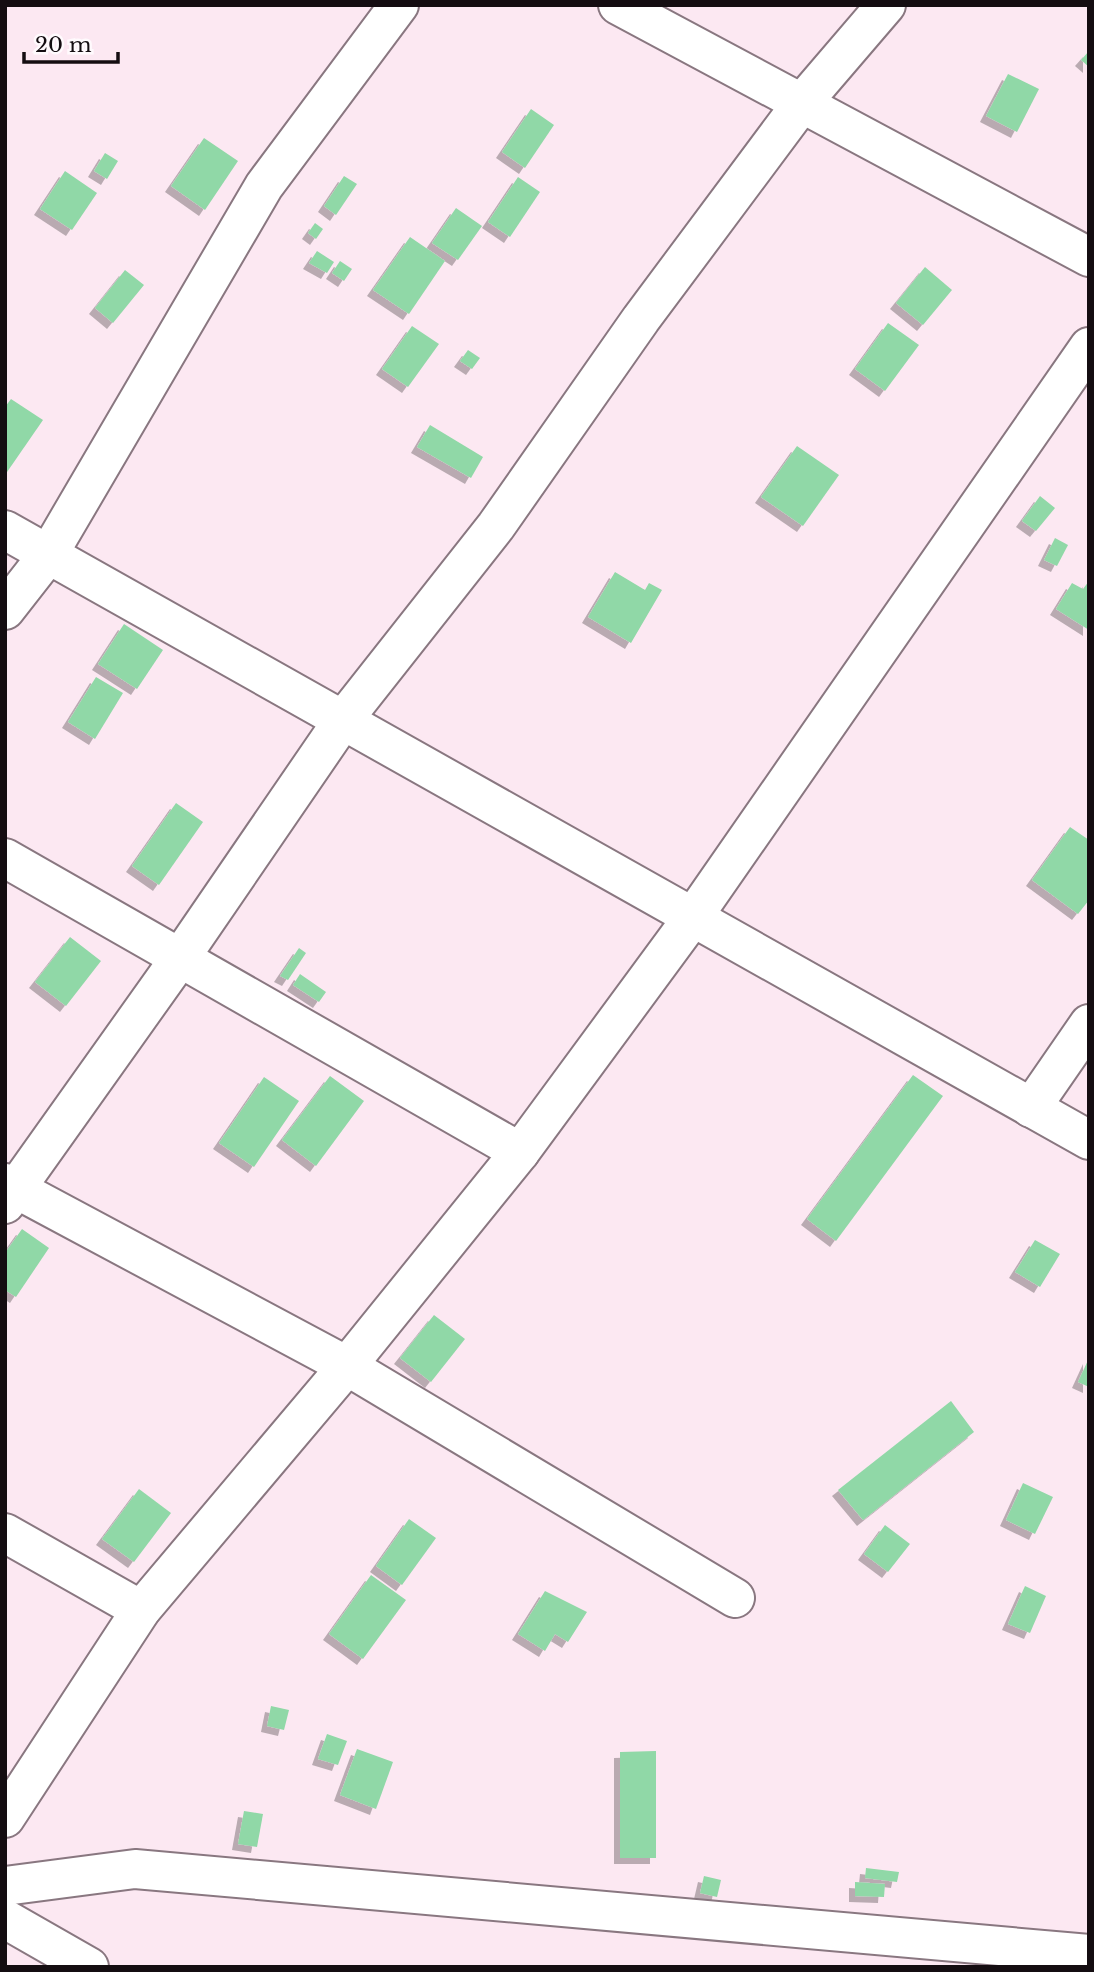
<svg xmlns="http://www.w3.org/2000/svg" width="1094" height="1972" font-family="'Libre Baskerville',serif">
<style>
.building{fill:#90d8a7;filter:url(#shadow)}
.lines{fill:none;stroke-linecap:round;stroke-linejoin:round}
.minor-casing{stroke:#897780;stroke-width:42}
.minor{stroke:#fff;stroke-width:38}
</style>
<defs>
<filter id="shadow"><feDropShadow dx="-6" dy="6" stdDeviation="0" flood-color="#0004"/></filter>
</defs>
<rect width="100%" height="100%" fill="#fce8f2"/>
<g class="building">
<polygon points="1089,51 1089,67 1081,60"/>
<polygon points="1008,74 1039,89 1017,132 986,116"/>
<polygon points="531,109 554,125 525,168 502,152"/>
<polygon points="204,138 238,161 205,210 171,186"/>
<polygon points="105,153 118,161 107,179 94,171"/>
<polygon points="65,171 97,193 72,230 40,209"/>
<polygon points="344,176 357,184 336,215 324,206"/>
<polygon points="518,177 540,192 510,237 488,222"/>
<polygon points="456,208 482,226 458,260 432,243"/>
<polygon points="315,223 323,229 316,239 308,233"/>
<polygon points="410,237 445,261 409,314 373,290"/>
<polygon points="317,251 334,262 327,273 309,263"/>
<polygon points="340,261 352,269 344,281 332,273"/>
<polygon points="925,267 952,290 923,325 896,303"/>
<polygon points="125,270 144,285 113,323 95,308"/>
<polygon points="888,323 919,345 885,391 855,369"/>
<polygon points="412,326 439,344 408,387 382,369"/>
<polygon points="468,350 480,358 472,369 460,361"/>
<polygon points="11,399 43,420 5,475 5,407"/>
<polygon points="430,425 483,457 471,478 417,447"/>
<polygon points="797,446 839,475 803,526 761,497"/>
<polygon points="1040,496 1055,508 1036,531 1022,521"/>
<polygon points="1055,538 1068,545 1057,566 1044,560"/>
<polygon points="615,572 645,590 649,583 662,590 631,643 588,617"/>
<polygon points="1089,581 1089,630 1056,609 1072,583 1083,589"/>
<polygon points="124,624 163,650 137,689 98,664"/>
<polygon points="96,677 123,693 95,739 68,722"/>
<polygon points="176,803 203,822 159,885 132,866"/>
<polygon points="1070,827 1089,840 1089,900 1078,914 1032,880"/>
<polygon points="70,937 101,961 66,1006 35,982"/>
<polygon points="299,948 306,953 288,980 280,976"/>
<polygon points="300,974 326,992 319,1002 293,985"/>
<polygon points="913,1075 943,1096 836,1241 807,1219"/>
<polygon points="330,1076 364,1101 316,1166 282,1140"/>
<polygon points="264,1077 299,1101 254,1167 219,1143"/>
<polygon points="22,1229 49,1248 16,1297 5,1290 5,1253"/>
<polygon points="1035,1240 1060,1254 1040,1287 1015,1272"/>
<polygon points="434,1315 465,1339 431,1382 400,1358"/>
<polygon points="1089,1358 1089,1387 1078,1382"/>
<polygon points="951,1401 974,1432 863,1520 838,1490"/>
<polygon points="1023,1483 1053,1497 1035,1534 1006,1520"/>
<polygon points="139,1489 171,1513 134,1562 102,1539"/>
<polygon points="409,1519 436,1538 402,1585 376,1566"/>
<polygon points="885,1525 910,1544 888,1572 864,1554"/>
<polygon points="371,1575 406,1600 363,1659 329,1634"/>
<polygon points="1025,1586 1046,1596 1030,1633 1008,1624"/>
<polygon points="545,1591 587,1612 568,1642 555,1634 545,1651 518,1634"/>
<polygon points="271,1706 289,1710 284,1730 267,1726"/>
<polygon points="327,1734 347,1741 338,1765 318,1759"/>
<polygon points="357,1749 393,1762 376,1809 340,1795"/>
<polygon points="656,1751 656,1858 620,1858 620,1752"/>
<polygon points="244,1811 263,1814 257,1847 238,1844"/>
<polygon points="866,1868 899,1872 897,1882 865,1878"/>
<polygon points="704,1876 721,1880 717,1897 700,1893"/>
<polygon points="855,1882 885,1884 884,1897 855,1896"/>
</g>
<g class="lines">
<g class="minor-casing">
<g id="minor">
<polyline points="618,5 1089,257"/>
<polyline points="5,530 1089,1140"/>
<polyline points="5,610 48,555 264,186 399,5"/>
<polyline points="5,858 520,1152"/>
<polyline points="1031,1108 1089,1024"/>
<polyline points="5,1183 347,1366 735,1598"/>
<polyline points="5,1204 180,958 343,720 496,526 641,319 802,103 886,5"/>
<polyline points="5,1533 141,1610"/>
<polyline points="5,1818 141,1610 347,1366 520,1152 693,917 1089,347"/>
<polyline points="5,1886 135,1869 1089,1954"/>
<polyline points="5,1919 89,1967"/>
</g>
</g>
<use href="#minor" class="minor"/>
</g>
<rect width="1094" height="1972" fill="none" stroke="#140d11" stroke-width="14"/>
<path d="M24 52v10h94v-10" fill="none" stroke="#140d11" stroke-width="3.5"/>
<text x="35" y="52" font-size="21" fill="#140d11" stroke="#fffafd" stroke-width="5" paint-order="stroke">20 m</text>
</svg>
